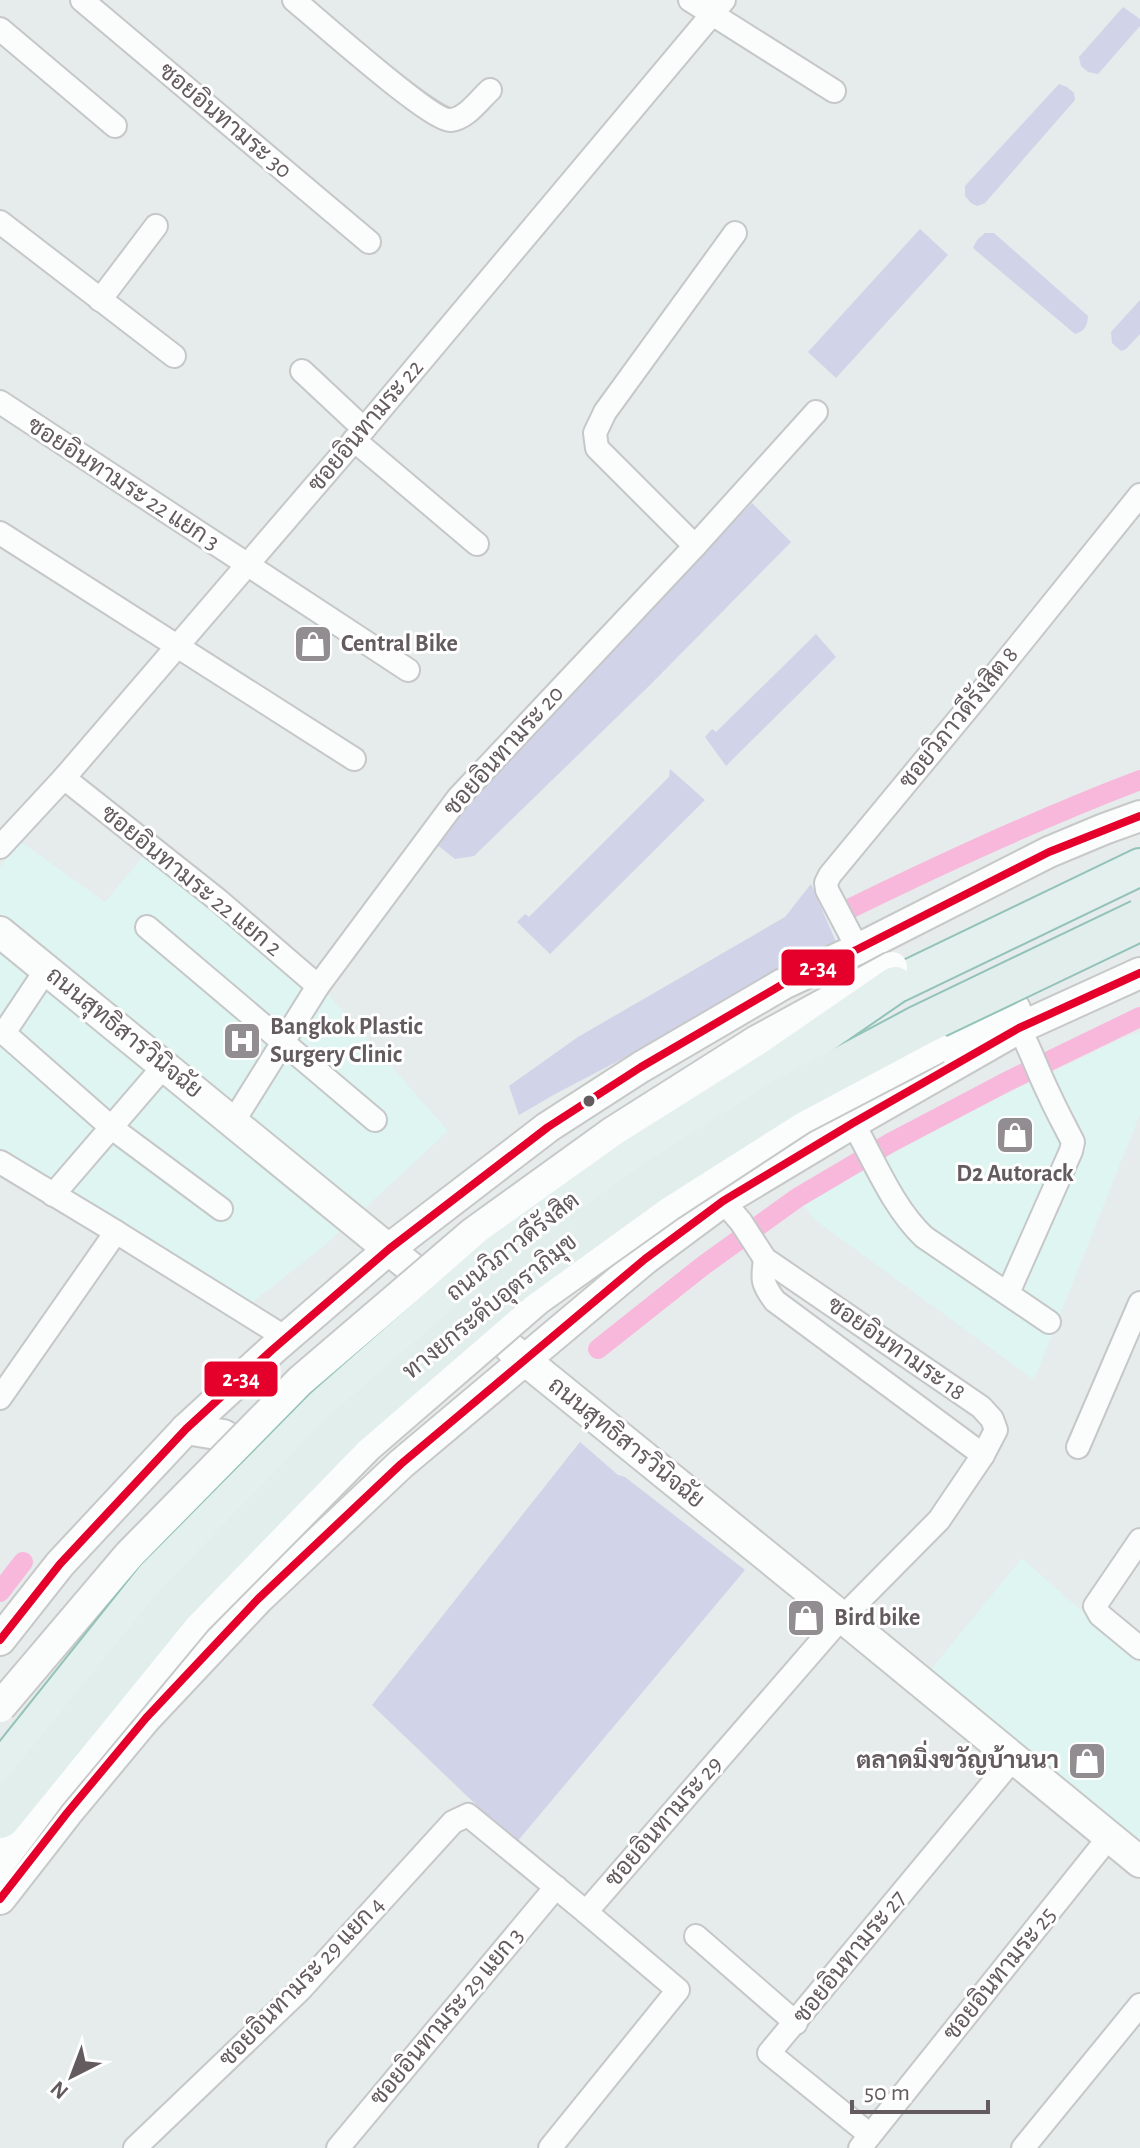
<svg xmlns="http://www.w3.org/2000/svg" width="1140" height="2148" font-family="'Alegreya Sans',Sarabun,sans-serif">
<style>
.commercial{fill:#def5f1}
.green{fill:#d1d3e8}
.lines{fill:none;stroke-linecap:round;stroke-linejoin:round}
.canal{stroke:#f8b8db;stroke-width:20}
.minor-casing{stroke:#c6c7c8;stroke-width:26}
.secondary-casing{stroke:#c7c8c8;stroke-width:34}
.trunk-casing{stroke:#92c3b6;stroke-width:40}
.minor{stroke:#fbfcfc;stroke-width:22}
.secondary{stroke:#fbfcfc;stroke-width:30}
.trunk{stroke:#e4f0ee;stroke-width:36}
.secondary-bridge-casing{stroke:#c7c8c8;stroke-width:34;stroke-linecap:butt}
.trunk-bridge-casing{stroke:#92c3b6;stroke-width:40;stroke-linecap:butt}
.motorway-bridge-casing{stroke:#92c3b6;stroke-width:44;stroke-linecap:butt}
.secondary-bridge{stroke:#fbfcfc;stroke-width:30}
.trunk-bridge{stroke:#e4f0ee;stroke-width:36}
.motorway-bridge{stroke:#e1eeec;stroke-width:40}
.bus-1-casing{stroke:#fff;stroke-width:14}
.bus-1{stroke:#e4002b;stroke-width:8}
.bus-dot{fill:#645b5f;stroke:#fff;stroke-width:3}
.labels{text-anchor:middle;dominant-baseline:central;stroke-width:6;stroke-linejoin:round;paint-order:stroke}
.street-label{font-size:24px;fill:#645b5f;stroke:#fff}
.poi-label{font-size:24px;font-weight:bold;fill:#645b5f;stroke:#fff;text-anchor:start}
.line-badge{stroke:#fff;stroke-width:3}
.badge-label{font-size:22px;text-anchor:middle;font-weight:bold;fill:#fff}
</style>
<rect width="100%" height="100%" fill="#e6ebeb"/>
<g class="commercial">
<polygon points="21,842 105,902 147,852 326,992 448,1131 323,1247 246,1307 0,1157 0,867"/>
<polygon points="1140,1032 1140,1114 1034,1380 815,1220 801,1202 948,1122 1123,1038"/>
<polygon points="1022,1558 1140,1663 1140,1849 928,1673"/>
</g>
<g class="green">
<polygon points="1123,7 1140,19 1140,26 1098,74 1088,72 1081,66 1079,57"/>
<polygon points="1059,84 1067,87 1074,93 1075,100 985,203 977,206 971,203 965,196 965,186"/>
<polygon points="920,229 948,255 836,378 808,352"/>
<path d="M 985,233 L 994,233 L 1088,316 C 1087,326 1086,330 1075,334 L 973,248 L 977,240 Z"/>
<polygon points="1140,300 1140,334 1126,349 1121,351 1112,343 1111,332"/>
<polygon points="752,503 791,542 651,684 474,856 455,859 435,843 469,797"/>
<polygon points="816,634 836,657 726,766 705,737 712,729 716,732"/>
<polygon points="670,769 705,800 550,954 517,922 525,914 529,917 669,777"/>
<polygon points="811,884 836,942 702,1017 557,1093 519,1115 509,1086 578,1037 785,917"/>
<polygon points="580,1442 618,1475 625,1477 745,1570 516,1843 372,1705"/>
</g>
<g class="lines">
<g class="canal">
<path d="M 847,910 C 943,863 1040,818 1140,780"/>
<polyline points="598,1349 704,1265 797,1198 890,1143 1008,1081 1140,1017"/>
<polyline points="0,1592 23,1562"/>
</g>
<g class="minor-casing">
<g id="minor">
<polyline points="82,0 369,242"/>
<path d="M 294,0 C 316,18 432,122 451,120 C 467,118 479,100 490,90"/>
<polyline points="690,0 834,91"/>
<polyline points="0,29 115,126"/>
<polyline points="0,222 174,356"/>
<polyline points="100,300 156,226"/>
<polyline points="302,371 364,429"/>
<polyline points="0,402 408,670"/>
<polyline points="354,440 477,544"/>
<polyline points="0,533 354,759"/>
<polyline points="695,546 597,448 595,433 605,412 735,233"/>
<polyline points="64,778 218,900 318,986"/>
<polyline points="0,847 64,778 364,429 724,0"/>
<polyline points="147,927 375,1120"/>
<polyline points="858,949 827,890 826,883 830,875 978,696 1140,495"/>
<polyline points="46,970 4,1033 112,1128 221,1209"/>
<polyline points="233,1122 318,986 458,798 695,546 816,412"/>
<path d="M 853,1123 C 874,1160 893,1208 924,1237 L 1049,1322"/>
<polyline points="0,1162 116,1232"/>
<polyline points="53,1195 164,1066"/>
<path d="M 765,1259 C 762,1280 762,1284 775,1301 L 983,1455"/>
<path d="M 1008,1293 L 1071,1151 L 1073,1142 C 1065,1126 1056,1110 1049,1094 C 1038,1072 1031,1050 1019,1028"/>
<polyline points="0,1398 116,1232 286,1338"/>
<polyline points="1078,1447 1140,1303"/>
<polyline points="1140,1540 1095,1606 1100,1615 1140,1648"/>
<polyline points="696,1936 796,2023"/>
<polyline points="870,2135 769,2053 1013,1759"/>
<polyline points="135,2148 300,1990 453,1822 468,1815 586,1912 836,1624 939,1520 983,1455 996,1430 992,1419 981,1407 765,1259 741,1222 723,1201"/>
<polyline points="338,2148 556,1887"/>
<polyline points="550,2148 678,1990 586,1912"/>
<polyline points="860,2148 1109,1837"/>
<polyline points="1023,2148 1140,2005"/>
</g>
</g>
<g class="secondary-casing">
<g id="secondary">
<polyline points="0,932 442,1293"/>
<polyline points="937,1048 1015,1009"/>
<polyline points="510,1348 843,1618 1140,1862"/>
<polyline points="186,1429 223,1435 247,1448 283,1481"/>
<polyline points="0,1640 60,1564 186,1429 272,1350 389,1249 548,1127 641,1067 783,984 858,949 1049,852 1104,829 1140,816"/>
<polyline points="0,1899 67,1813 146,1718 258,1599 401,1464 645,1259 723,1201 853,1123 1019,1028 1140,973"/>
</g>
</g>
<g class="trunk-casing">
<polyline id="trunk" points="895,985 1140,867"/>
</g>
<use href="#minor" class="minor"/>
<use href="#secondary" class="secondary"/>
<use href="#trunk" class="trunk"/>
<g class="secondary-bridge-casing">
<g id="secondary-bridge">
<polyline points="0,1707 129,1555 300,1381 473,1233 613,1132 755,1042 892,967"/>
<polyline points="0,1863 49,1797 197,1619 367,1447 538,1299 670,1205 801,1119 937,1048"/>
</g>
</g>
<g class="trunk-bridge-casing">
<polyline id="trunk-bridge" points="0,1771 154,1578 324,1406 497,1254 633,1157 773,1069 895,985"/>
</g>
<g class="motorway-bridge-casing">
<polyline id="motorway-bridge" points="0,1818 174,1604 344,1429 515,1281 652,1182 786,1097 921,1025 1140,920"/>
</g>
<use href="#secondary-bridge" class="secondary-bridge"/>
<use href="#trunk-bridge" class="trunk-bridge"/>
<use href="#motorway-bridge" class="motorway-bridge"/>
<g class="bus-1-casing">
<g id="bus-1">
<polyline points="0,1640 60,1564 186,1429 272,1350 389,1249 548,1127 641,1067 783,984 858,949 1049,852 1140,816"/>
<polyline points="0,1899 67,1813 146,1718 258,1599 401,1464 645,1259 723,1201 853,1123 1019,1028 1140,973"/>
</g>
</g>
<use href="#bus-1" class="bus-1"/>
</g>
<defs>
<g id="shop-square" transform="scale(2)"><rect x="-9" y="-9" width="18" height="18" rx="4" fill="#928d90" stroke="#fff"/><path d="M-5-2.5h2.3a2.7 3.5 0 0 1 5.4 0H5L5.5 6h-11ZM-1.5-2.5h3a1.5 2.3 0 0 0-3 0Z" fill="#fff"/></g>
<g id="hospital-square" transform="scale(2)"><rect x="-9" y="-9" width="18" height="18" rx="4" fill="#928d90" stroke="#fff"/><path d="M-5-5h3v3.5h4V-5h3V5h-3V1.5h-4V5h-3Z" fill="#fff"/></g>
</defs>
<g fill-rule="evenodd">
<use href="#shop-square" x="313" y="644"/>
<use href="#hospital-square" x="242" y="1041"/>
<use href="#shop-square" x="1015" y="1135"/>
<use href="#shop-square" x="806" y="1618"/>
<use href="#shop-square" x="1087" y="1761"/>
</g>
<circle class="bus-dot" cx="589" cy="1101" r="7"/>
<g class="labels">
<g class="street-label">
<text transform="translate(225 121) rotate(40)">ซอยอินทามระ 30</text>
<text transform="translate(366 426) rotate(-50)">ซอยอินทามระ 22</text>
<text transform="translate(123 484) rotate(33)">ซอยอินทามระ 22 แยก 3</text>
<text transform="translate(959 718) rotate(-51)">ซอยวิภาวดีรังสิต 8</text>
<text transform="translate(504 751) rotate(-48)">ซอยอินทามระ 20</text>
<text transform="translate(191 881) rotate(39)">ซอยอินทามระ 22 แยก 2</text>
<text transform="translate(124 1033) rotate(39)">ถนนสุทธิสารวินิจฉัย</text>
<text transform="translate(513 1247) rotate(-38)">ถนนวิภาวดีรังสิต</text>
<text transform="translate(490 1307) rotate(-39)">ทางยกระดับอุตราภิมุข</text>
<text transform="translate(896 1349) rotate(35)">ซอยอินทามระ 18</text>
<text transform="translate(626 1443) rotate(39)">ถนนสุทธิสารวินิจฉัย</text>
<text transform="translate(664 1822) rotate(-49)">ซอยอินทามระ 29</text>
<text transform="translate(850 1957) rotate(-51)">ซอยอินทามระ 27</text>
<text transform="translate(1000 1974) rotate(-51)">ซอยอินทามระ 25</text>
<text transform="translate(302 1982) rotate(-46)">ซอยอินทามระ 29 แยก 4</text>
<text transform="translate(447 2017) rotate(-50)">ซอยอินทามระ 29 แยก 3</text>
</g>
<g class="poi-label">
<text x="341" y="644">Central Bike</text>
<text x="270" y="1027">Bangkok Plastic<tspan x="270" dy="28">Surgery Clinic</tspan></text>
<text x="1015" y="1174" text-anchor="middle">D2 Autorack</text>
<text x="834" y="1618">Bird bike</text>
<text x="1059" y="1761" text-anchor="end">ตลาดมิ่งขวัญบ้านนา</text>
</g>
</g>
<g class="line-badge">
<rect x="780" y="948" width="76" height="39" rx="8" fill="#e4002b"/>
<rect x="203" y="1360" width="76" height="38" rx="8" fill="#e4002b"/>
</g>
<g class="badge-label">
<text x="818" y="975">2-34</text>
<text x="241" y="1386">2-34</text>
</g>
<g transform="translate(72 2076) rotate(222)" stroke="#ffffff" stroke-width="6" paint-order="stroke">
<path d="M0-6L14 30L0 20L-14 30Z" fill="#645b5f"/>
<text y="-12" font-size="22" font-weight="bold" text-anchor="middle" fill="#645b5f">N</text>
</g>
<path d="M852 2100v12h136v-12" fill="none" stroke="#645b5f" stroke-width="4"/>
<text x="864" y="2100" font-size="24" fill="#645b5f" stroke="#ffffff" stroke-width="6" paint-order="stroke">50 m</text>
</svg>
